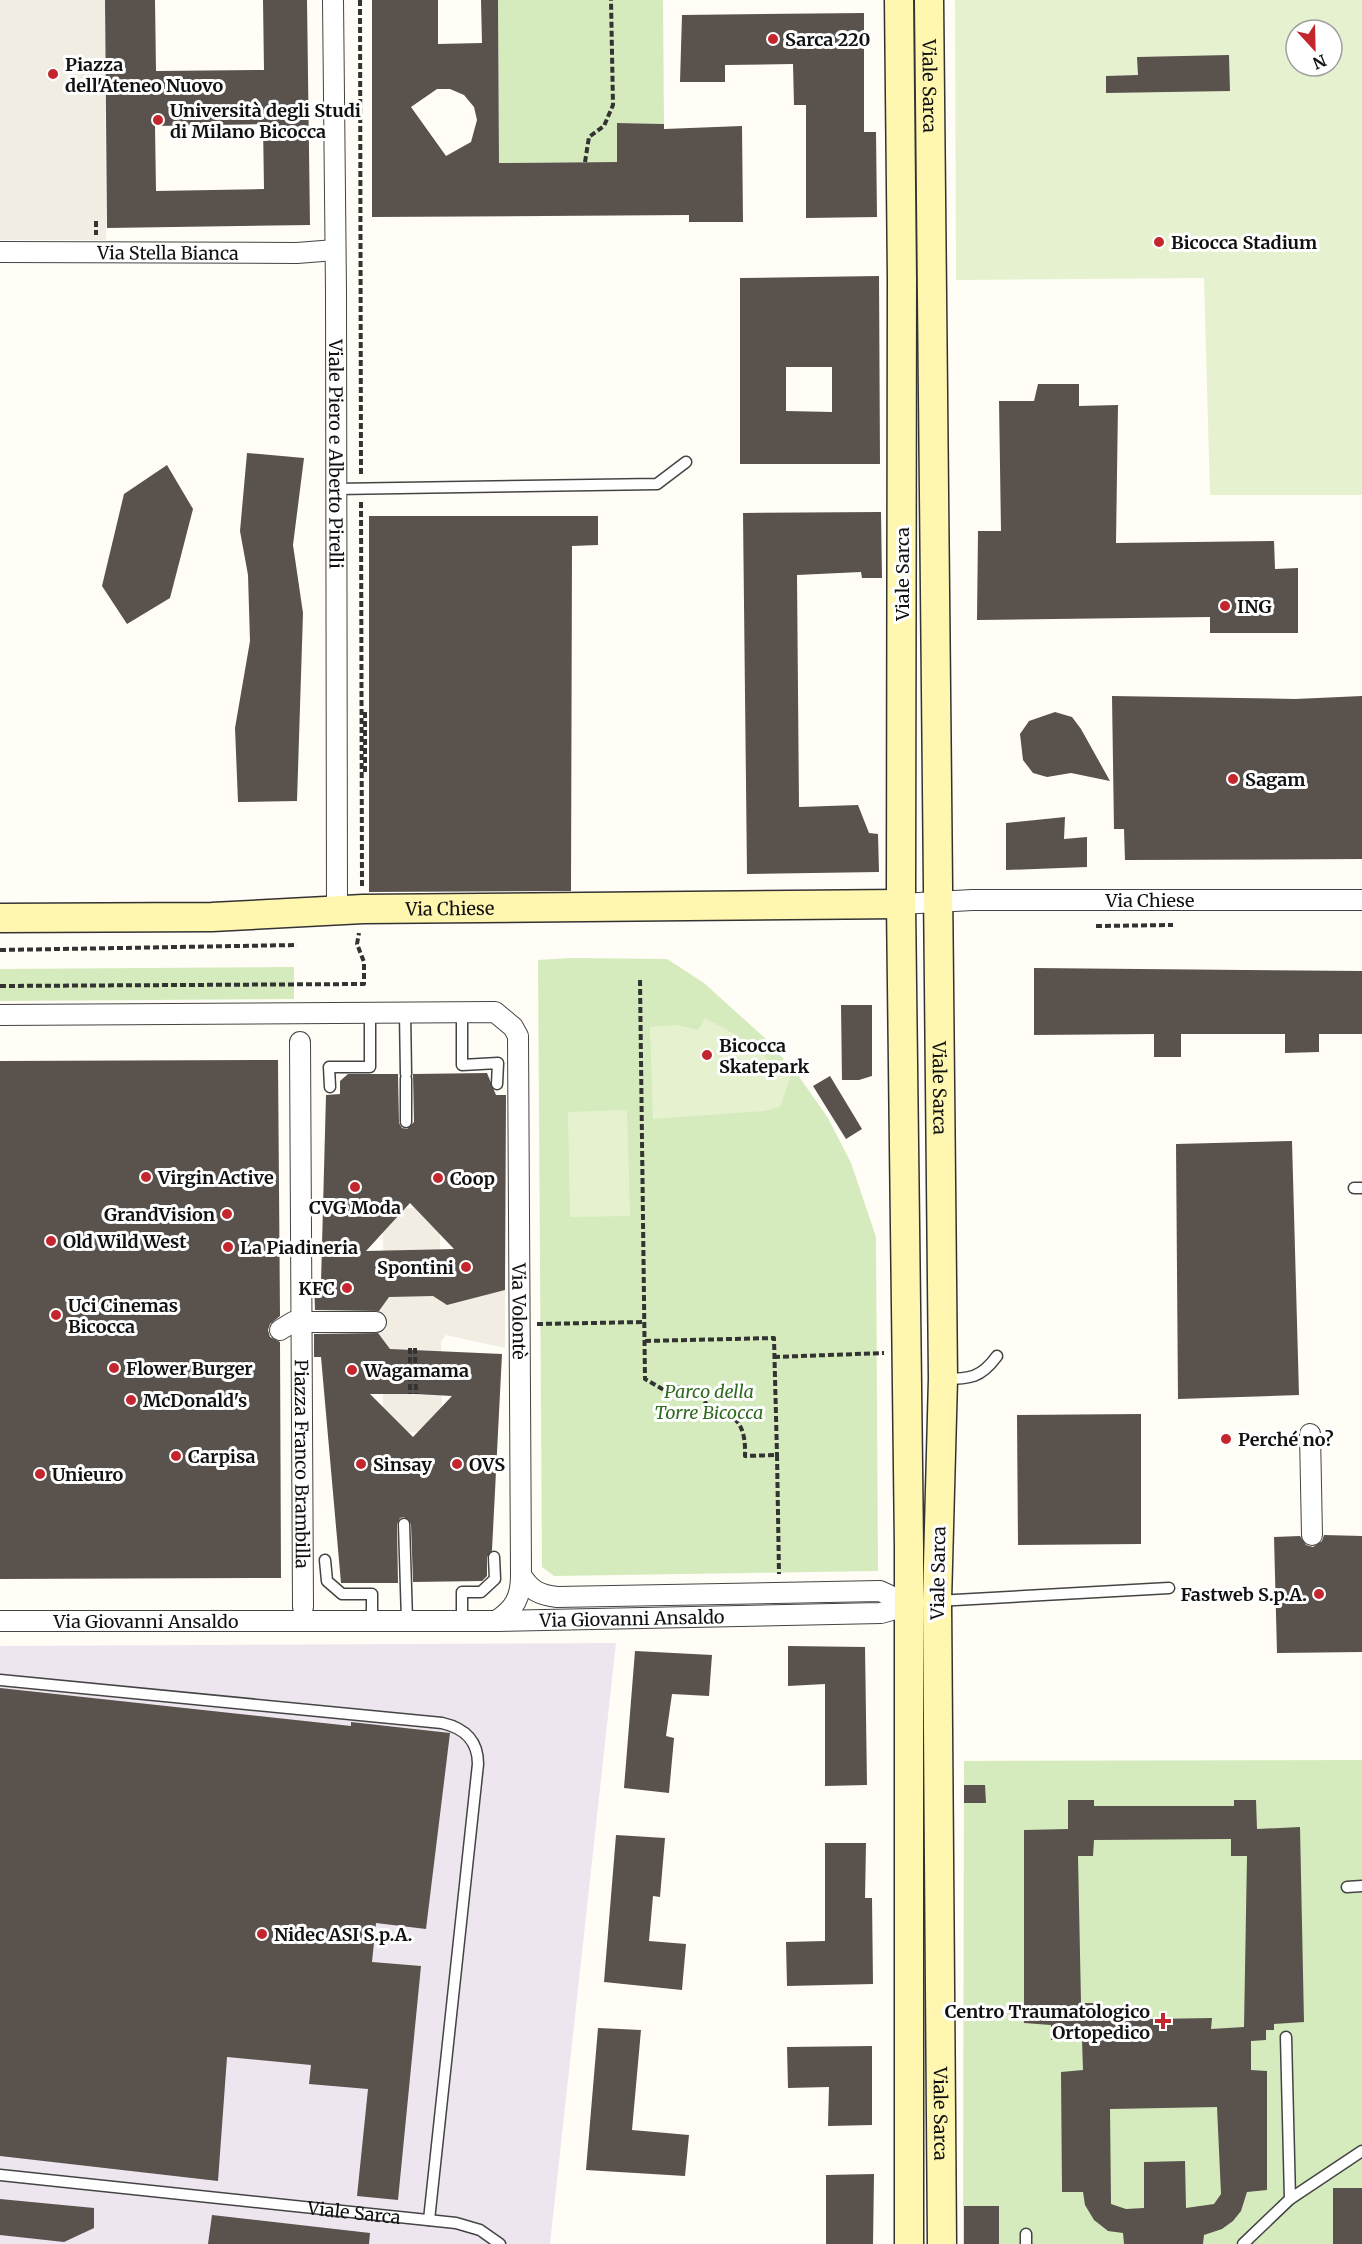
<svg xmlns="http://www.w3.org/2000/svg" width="1362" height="2244" font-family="Merriweather,serif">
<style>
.industrial{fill:#eee6ef}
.green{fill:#d5ebbd}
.pitch{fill:#e6f2cf;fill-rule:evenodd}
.plaza{fill:#f1ede2}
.building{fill:#5a524d;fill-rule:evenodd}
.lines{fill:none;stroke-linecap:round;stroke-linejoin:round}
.lane-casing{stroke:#444;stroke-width:13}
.street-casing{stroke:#444;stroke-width:22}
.secondary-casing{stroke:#333;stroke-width:31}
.path{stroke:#333;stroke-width:4;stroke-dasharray:6 3;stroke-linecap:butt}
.lane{stroke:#fff;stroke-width:10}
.street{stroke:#fff;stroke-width:20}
.secondary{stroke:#fff6b0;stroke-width:28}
.poi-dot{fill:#c4262e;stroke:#fff;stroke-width:2}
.labels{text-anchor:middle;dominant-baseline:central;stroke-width:6;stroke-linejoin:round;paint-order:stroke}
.poi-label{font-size:18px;font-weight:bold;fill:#111;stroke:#fff;text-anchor:start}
.street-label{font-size:18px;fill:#111;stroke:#fff}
.park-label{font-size:18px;font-style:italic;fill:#2f6b1f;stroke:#fff}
</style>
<rect width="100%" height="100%" fill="#fffdf5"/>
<polygon class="industrial" points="616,1643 550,2244 0,2244 0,1646"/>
<g class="green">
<polygon points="498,0 663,0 664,124 617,123 617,162 499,163"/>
<polygon points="571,958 667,959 704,983 767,1040 800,1078 828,1118 851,1163 876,1237 878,1571 554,1576 542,1567 538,960"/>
<polygon points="294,967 294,999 0,1001 0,969"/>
<polygon points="1362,1760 1362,2244 963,2244 964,1761"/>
</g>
<g class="pitch">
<path d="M 955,0 L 1362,0 L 1362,495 L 1210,495 L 1204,278 L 956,280 ZM 1296,30 L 1332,30 L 1332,66 L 1296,66 Z"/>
<polygon points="705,1018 734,1034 791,1076 780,1107 764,1111 653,1119 650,1027 676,1025 698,1030"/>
<polygon points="627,1110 630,1216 570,1217 568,1112"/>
</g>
<g class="plaza">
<polygon points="0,0 105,0 106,240 0,240"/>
<polygon points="405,1208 415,1208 440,1234 440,1301 447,1305 505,1290 505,1348 446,1335 441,1341 442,1406 418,1432 408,1432 383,1408 382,1339 376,1331 376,1314 384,1303 383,1233"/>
</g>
<g class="building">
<path d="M 105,0 L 155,0 L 156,71 L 264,70 L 263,0 L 307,0 L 310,225 L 107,228 ZM 263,124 L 264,189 L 156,191 L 155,126 Z"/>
<path d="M 372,0 L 438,0 L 438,44 L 482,43 L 481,0 L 498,0 L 499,163 L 617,162 L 617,123 L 664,124 L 664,129 L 742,126 L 743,222 L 689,222 L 689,215 L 372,217 ZM 437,89 L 450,89 L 464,95 L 474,107 L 477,120 L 471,142 L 446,156 L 411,107 Z"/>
<polygon points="864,13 864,132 876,132 877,217 806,218 806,105 794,105 793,64 725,65 725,82 680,82 682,15"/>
<polygon points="1229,55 1230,91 1106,93 1106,76 1138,75 1137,57"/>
<path d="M 879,276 L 880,464 L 740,464 L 740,278 ZM 786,367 L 832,367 L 832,412 L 786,411 Z"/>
<polygon points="1038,384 1079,384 1079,406 1118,405 1116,543 1274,541 1275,569 1298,568 1298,633 1210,633 1210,617 977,620 978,531 1001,531 999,401 1034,401"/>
<polygon points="247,453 304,458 293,545 303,613 297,801 238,802 235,728 250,641 248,575 240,531"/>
<polygon points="167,465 193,509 170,598 127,624 102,586 124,494"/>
<polygon points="881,512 882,578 862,578 861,572 797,575 799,807 858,805 869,833 878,834 879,872 747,874 743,513"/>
<polygon points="369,516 598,516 598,545 572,546 571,891 369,892"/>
<polygon points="1112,696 1295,699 1362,696 1362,859 1125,860 1124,829 1114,829"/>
<polygon points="1055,712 1072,717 1081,729 1110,781 1071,773 1047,777 1033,773 1023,760 1020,734 1029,721"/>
<polygon points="1065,817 1064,839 1087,837 1087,867 1006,870 1006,823"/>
<polygon points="1034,968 1362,971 1362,1034 1319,1034 1319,1052 1285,1053 1285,1034 1181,1034 1181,1057 1154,1057 1154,1034 1034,1035"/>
<polygon points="841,1005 872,1005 872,1076 859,1080 842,1080"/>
<polygon points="278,1060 280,1316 270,1324 268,1330 270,1337 280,1342 281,1578 0,1579 0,1061"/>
<path d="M 487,1073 L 496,1095 L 506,1095 L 505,1290 L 447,1305 L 433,1296 L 389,1297 L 379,1311 L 315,1310 L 314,1282 L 321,1282 L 326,1095 L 340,1094 L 340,1081 L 348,1074 L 398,1074 L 399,1123 L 402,1128 L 407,1129 L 414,1122 L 413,1074 ZM 410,1203 L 454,1249 L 366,1251 Z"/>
<polygon points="830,1076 862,1129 846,1139 813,1086"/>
<polygon points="1292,1141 1299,1395 1178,1399 1176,1144"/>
<path d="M 378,1333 L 390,1349 L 502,1354 L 492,1550 L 487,1557 L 487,1576 L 482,1581 L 413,1582 L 411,1524 L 404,1517 L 400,1518 L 397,1524 L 398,1583 L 341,1583 L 321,1357 L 314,1357 L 314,1334 ZM 370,1394 L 416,1394 L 452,1396 L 413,1437 Z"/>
<polygon points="1141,1414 1141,1544 1018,1545 1017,1415"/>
<polygon points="1324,1535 1362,1536 1362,1652 1277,1653 1274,1537 1300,1536 1306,1545 1313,1547 1322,1541"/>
<polygon points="788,1646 865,1647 867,1785 825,1786 825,1684 788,1686"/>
<polygon points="635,1651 712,1655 709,1696 672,1694 666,1736 674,1738 669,1793 624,1788"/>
<polygon points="0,1688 351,1726 351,1722 450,1733 426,1929 376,1923 372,1962 421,1966 398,2200 357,2196 368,2089 309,2084 311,2065 227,2057 218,2181 0,2156"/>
<polygon points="964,1785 985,1785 986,1803 964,1803"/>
<path d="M 1068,1800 L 1094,1800 L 1094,1806 L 1234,1806 L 1234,1800 L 1256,1800 L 1257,1829 L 1300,1827 L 1304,2022 L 1274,2024 L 1274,2030 L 1266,2030 L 1266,2040 L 1251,2041 L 1251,2070 L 1267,2071 L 1267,2190 L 1247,2192 L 1241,2211 L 1233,2221 L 1222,2229 L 1204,2235 L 1203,2244 L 1124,2244 L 1123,2233 L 1108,2231 L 1094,2220 L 1085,2205 L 1083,2192 L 1062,2192 L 1061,2072 L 1083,2070 L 1082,2040 L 1051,2040 L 1051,2025 L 1024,2023 L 1024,1830 L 1068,1829 ZM 1231,1839 L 1231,1856 L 1247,1856 L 1244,2027 L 1211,2029 L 1212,2018 L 1094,2020 L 1094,2003 L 1081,2003 L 1078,1856 L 1093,1856 L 1094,1840 ZM 1217,2107 L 1221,2194 L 1214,2204 L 1186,2208 L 1185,2161 L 1144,2162 L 1144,2208 L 1126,2209 L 1111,2204 L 1110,2109 Z"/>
<polygon points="616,1835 665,1838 660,1897 653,1896 649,1941 686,1944 682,1990 604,1982"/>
<polygon points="825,1843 866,1843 865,1898 872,1898 873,1984 787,1986 786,1942 825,1941"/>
<polygon points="598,2028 641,2030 632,2130 689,2135 685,2176 586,2170"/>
<polygon points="872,2046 872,2125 828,2126 829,2087 788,2088 787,2047"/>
<polygon points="874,2174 873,2244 826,2244 826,2175"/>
<rect x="1333" y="2188" width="29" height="56"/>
<polygon points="0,2199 94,2208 94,2228 64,2242 0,2235"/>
<rect x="964" y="2206" width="35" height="38"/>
<polygon points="212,2215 370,2233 369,2244 208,2244"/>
</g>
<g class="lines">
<g class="lane-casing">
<g id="lane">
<polyline points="336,489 657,484 686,462"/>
<polyline points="405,1012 406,1074"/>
<polyline points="462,1012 462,1065 498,1063 497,1084"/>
<polyline points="406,1079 406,1122"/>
<polyline points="330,1087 329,1067 370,1067 370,1013"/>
<polyline points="1354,1188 1362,1188"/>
<path d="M 943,1379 C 970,1379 981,1378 997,1356"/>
<polyline points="404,1524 407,1620"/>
<polyline points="325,1560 327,1581 342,1594 372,1594 372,1620"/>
<polyline points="937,1601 1169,1588"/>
<polyline points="462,1621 462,1592 481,1592 495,1579 494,1557"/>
<path d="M 0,1680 L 442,1723 C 464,1728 478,1740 478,1764 L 429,2220"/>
<polyline points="1347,1887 1362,1886"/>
<path id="s1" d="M 0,2175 L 456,2223 L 480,2230 L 500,2244"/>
<polyline points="1290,2199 1362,2151"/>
<polyline points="1026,2244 1026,2234"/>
<polyline points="1243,2244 1290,2199 1286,2037"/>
</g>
</g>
<g class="street-casing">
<g id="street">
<path id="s2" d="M 333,0 L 336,292 L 337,910"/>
<path id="s3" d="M 0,252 L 297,253 L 335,250"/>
<path id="s4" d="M 901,904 L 972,900 L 1362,900"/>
<path id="s5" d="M 0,1015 L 495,1012 L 513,1027 L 518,1036 L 521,1575 C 530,1590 539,1595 557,1597 L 880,1591 L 908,1604"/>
<path id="s6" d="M 300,1042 L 303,1607"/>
<polyline points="280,1330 293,1322 376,1322"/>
<polyline points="1310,1434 1312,1535"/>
<path id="s7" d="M 0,1621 L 496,1621 L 881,1613 L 913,1604"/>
<path d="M 496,1621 C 515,1609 521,1597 521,1575"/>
</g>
</g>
<g class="secondary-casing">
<g id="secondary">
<polyline points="899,0 902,279 901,904 909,1547 909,2244"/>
<path id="s8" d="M 929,0 L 943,1379 L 937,1601 L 942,2244"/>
<path id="s9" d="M 0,918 L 212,917 L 363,909 L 901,904"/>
</g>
</g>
<g class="path">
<polyline points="360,0 361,476"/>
<polyline points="585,162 589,137 604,126 613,105 611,0"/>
<polyline points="96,221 96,235"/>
<polyline points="361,502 362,887"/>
<polyline points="365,712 365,775"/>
<polyline points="1096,926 1173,925"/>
<polyline points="0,950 297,945"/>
<path d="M 640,980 L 645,1379 L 666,1391 C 688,1382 698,1388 708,1407 C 738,1413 746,1427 745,1456 L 777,1455 L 779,1574"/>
<polyline points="0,986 364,984 364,962 357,944 359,933"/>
<polyline points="537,1324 644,1322"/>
<polyline points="645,1341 774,1338 777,1455"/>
<polyline points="410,1348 410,1394"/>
<polyline points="415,1348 416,1394"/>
<polyline points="774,1357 884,1353"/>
</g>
<use href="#lane" class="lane"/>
<use href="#street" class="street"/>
<use href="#secondary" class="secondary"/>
</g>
<g class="poi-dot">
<circle cx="773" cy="39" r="6"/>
<circle cx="53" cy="74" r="6"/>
<circle cx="158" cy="120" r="6"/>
<circle cx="1159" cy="242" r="6"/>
<circle cx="1225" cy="606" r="6"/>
<circle cx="1233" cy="779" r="6"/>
<circle cx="707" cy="1055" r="6"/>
<circle cx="146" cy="1177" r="6"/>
<circle cx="438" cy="1178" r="6"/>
<circle cx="355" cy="1187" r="6"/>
<circle cx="227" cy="1214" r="6"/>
<circle cx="51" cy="1241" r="6"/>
<circle cx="228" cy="1247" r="6"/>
<circle cx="466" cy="1267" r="6"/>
<circle cx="347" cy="1288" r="6"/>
<circle cx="56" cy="1315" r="6"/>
<circle cx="114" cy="1368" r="6"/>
<circle cx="352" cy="1370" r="6"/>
<circle cx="131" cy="1400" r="6"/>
<circle cx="1226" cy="1439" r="6"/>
<circle cx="176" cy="1456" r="6"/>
<circle cx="361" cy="1464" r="6"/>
<circle cx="457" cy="1464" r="6"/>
<circle cx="40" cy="1474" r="6"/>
<circle cx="1319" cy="1594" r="6"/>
<circle cx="262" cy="1934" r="6"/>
<path d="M1160 2012h6v6h6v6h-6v6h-6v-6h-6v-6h6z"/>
</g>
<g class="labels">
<g class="poi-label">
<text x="785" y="39">Sarca 220</text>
<text x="65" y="64">Piazza<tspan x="65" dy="21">dell'Ateneo Nuovo</tspan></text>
<text x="170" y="110">Università degli Studi<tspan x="170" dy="21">di Milano Bicocca</tspan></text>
<text x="1171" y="242">Bicocca Stadium</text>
<text x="1237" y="606">ING</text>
<text x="1245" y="779">Sagam</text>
<text x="719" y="1045">Bicocca<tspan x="719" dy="21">Skatepark</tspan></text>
<text x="158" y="1177">Virgin Active</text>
<text x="450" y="1178">Coop</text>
<text x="355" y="1207" text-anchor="middle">CVG Moda</text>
<text x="215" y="1214" text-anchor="end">GrandVision</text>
<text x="63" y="1241">Old Wild West</text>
<text x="240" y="1247">La Piadineria</text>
<text x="454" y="1267" text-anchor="end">Spontini</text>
<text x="335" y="1288" text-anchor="end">KFC</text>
<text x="68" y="1305">Uci Cinemas<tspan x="68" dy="21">Bicocca</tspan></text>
<text x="126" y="1368">Flower Burger</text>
<text x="364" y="1370">Wagamama</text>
<text x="143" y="1400">McDonald's</text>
<text x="1238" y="1439">Perché no?</text>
<text x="188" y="1456">Carpisa</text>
<text x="373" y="1464">Sinsay</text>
<text x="469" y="1464">OVS</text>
<text x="52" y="1474">Unieuro</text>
<text x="1307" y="1594" text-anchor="end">Fastweb S.p.A.</text>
<text x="274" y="1934">Nidec ASI S.p.A.</text>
<text x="1150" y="2011" text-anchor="end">Centro Traumatologico<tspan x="1150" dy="21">Ortopedico</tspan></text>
</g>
<g class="street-label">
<text stroke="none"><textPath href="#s8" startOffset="86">Viale Sarca</textPath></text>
<text stroke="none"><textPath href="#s3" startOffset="168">Via Stella Bianca</textPath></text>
<text stroke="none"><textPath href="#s2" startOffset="454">Viale Piero e Alberto Pirelli</textPath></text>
<text transform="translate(902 574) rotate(-90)">Viale Sarca</text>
<text stroke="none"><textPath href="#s4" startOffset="249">Via Chiese</textPath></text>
<text stroke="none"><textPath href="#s9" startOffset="450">Via Chiese</textPath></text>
<text stroke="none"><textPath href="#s8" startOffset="1088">Viale Sarca</textPath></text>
<text stroke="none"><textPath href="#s5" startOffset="804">Via Volontè</textPath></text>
<text stroke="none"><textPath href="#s6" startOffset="422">Piazza Franco Brambilla</textPath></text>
<text transform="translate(938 1573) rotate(-89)">Viale Sarca</text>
<text stroke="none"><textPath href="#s7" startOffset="632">Via Giovanni Ansaldo</textPath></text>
<text stroke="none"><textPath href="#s7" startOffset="146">Via Giovanni Ansaldo</textPath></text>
<text stroke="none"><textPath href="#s8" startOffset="2114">Viale Sarca</textPath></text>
<text stroke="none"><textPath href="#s1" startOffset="356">Viale Sarca</textPath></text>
</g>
<g class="park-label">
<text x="709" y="1391">Parco della<tspan x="709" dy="21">Torre Bicocca</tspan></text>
</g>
</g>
<g transform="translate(1314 48) rotate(158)"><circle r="28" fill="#ffffff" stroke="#a0a0a0" stroke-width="1.5"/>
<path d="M0-4.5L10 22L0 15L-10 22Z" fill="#c4262e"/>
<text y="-9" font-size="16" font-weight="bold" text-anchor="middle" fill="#111111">N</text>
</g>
</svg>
